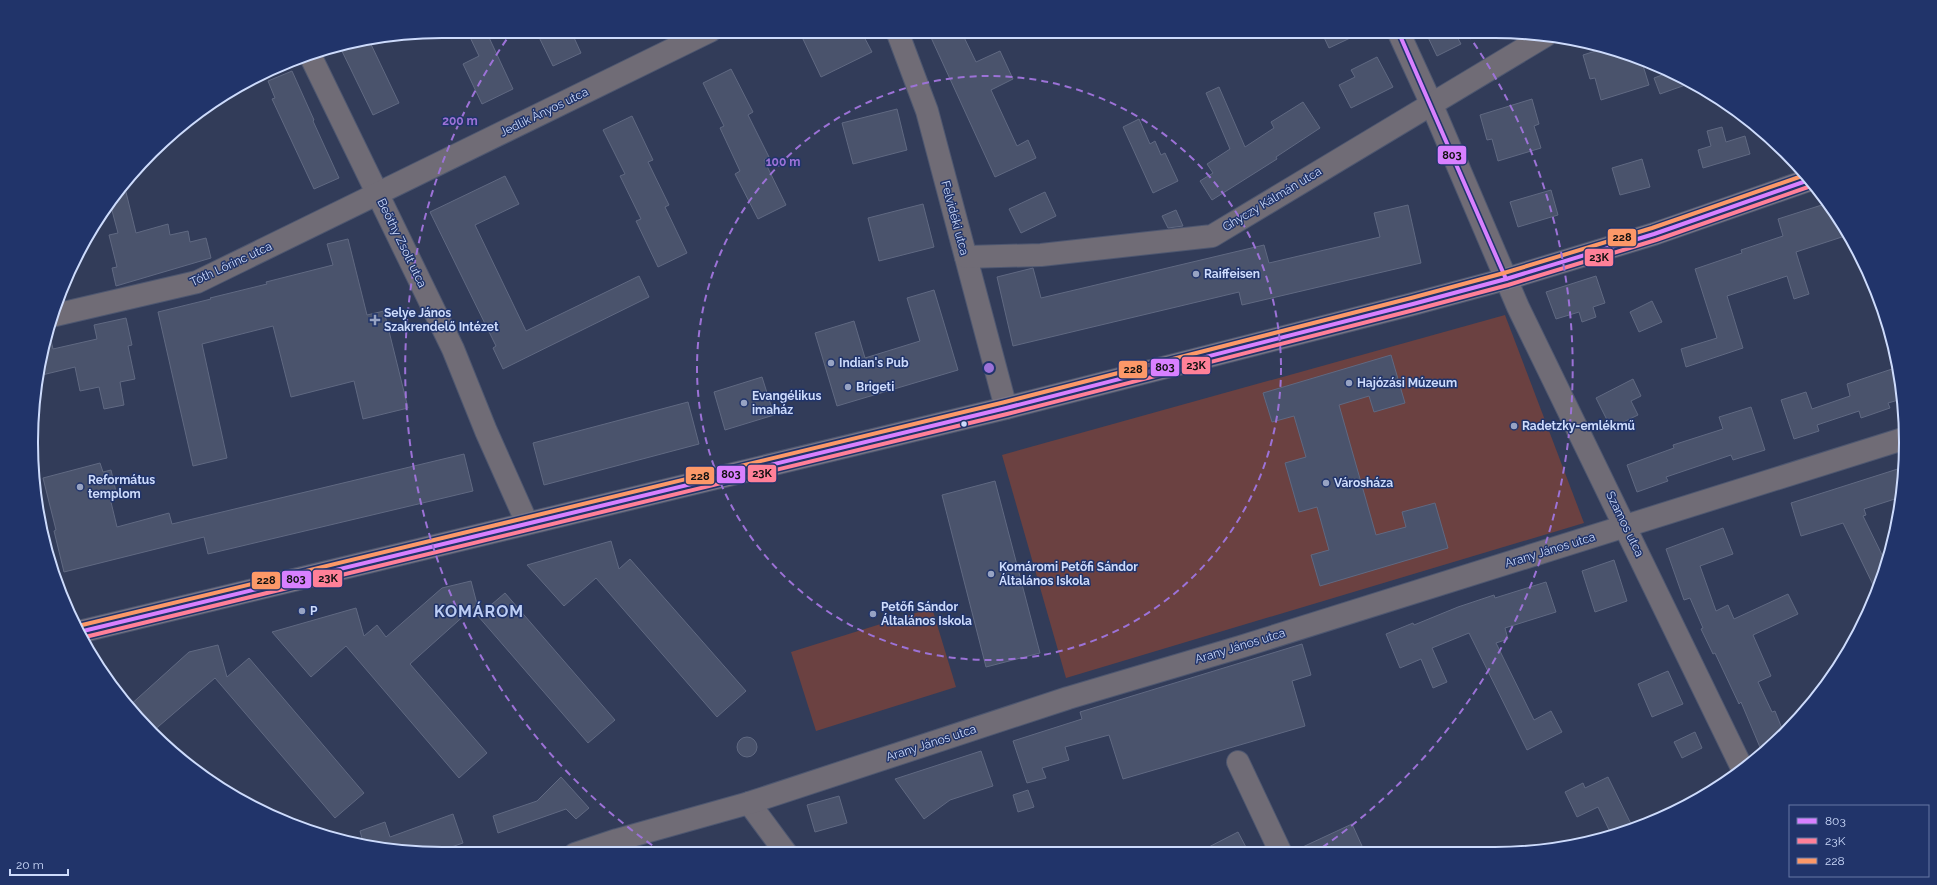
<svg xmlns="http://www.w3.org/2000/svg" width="1937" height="885" font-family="Raleway,sans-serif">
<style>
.green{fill:#6b4141}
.building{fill:#4a536c;stroke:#606982}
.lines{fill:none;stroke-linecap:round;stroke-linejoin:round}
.minor-casing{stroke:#4e5770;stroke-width:24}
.major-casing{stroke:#4e5770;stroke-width:24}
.minor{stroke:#706c76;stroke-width:22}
.major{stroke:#797584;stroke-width:22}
.bus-1-casing{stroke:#21346a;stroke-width:7}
.bus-2-casing{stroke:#21346a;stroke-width:7}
.bus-3-casing{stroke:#21346a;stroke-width:7}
.bus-1{stroke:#d880ff;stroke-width:4}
.bus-2{stroke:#ff8098;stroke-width:4}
.bus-3{stroke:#fc9868;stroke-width:4}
.ring{fill:none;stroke:#9c72d7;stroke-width:2;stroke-dasharray:7 5}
.poi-dot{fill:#97a3c3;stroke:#21346a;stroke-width:1.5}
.bus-dot{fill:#cddbfc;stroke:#21346a;stroke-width:1.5}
.labels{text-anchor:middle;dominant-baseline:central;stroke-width:3;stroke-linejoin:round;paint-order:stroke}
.street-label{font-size:12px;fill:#cddbfc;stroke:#21346a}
.poi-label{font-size:12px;font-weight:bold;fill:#cddbfc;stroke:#21346a;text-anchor:start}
.district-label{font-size:16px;font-weight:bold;letter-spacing:1px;fill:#bccdf4;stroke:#21346a}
.rim{fill:none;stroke:#cddbfc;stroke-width:2}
.centre{fill:#9c72d7;stroke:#21346a;stroke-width:2}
.ring-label{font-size:12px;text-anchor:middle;font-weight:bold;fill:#9c72d7;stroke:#21346a;stroke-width:3;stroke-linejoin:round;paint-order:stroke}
.line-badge{stroke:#21346a;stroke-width:1.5}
.pale-badge-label{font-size:11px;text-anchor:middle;font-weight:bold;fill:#111}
</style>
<rect width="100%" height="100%" fill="#323c59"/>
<g class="green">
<polygon points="1505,315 1584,523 1066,678 1002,455"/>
<polygon points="932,608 956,687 816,731 791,652"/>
</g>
<g class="building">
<polygon points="467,31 486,31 513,89 482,104 463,64 479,56"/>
<polygon points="536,31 571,31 581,53 553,66"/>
<polygon points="813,31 861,31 872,52 821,77 802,37"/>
<polygon points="928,31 961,31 976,62 1000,51 1013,79 991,90 1017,146 1028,140 1036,158 995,177"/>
<polygon points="1321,31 1365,31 1329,48"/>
<polygon points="1425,31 1454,31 1461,44 1437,56"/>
<polygon points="368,38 399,103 373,115 339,45"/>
<polygon points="1605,48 1641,59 1649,85 1601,100 1595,78 1590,79 1583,55"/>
<polygon points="1377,57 1393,87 1351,108 1339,85 1355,77 1351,70"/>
<polygon points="731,69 753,112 748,115 769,157 764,160 786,205 758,219 735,174 740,171 720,128 724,126 703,83"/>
<polygon points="292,71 314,120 313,121 339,178 314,189 272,99 275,98 268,81"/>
<polygon points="1670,72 1691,83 1660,94 1654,78"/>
<polygon points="1219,87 1245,147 1274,128 1271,122 1303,102 1320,128 1276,157 1277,159 1212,200 1200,181 1213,173 1207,164 1230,149 1206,93"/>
<polygon points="1532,99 1539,124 1534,126 1541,148 1498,161 1492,139 1487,140 1480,115"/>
<polygon points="897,109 907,150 853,164 842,123"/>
<polygon points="632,116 653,160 648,162 669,205 665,207 687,253 658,267 636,221 641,219 620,176 625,174 603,130"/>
<polygon points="1139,119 1150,144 1155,141 1161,155 1165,153 1178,181 1153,193 1123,127"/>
<polygon points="1722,127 1726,142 1745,136 1750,154 1703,168 1698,150 1711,146 1707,131"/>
<polygon points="1642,159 1650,187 1620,195 1612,168"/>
<polygon points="505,176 519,204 475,225 526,331 639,276 649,297 503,369 493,348 496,346 430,212"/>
<polygon points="124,184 136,233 168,224 170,235 188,231 190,242 206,238 211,258 116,286 112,268 117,267 109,235 118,233 110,203"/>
<polygon points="1551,190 1558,215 1518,227 1510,202"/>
<polygon points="1045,192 1056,216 1021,233 1009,209"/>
<polygon points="1828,203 1837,214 1848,235 1796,252 1809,294 1794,299 1787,276 1727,296 1743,348 1686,367 1681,349 1717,338 1695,269 1742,253 1741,250 1783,236 1778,219"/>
<polygon points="923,204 934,247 879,261 868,218"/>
<polygon points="1408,205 1421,263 1242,305 1239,292 1013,346 997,277 1033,268 1041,298 1264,245 1269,263 1380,237 1374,213"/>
<polygon points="1176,210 1183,226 1168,228 1162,216"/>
<polygon points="348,239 367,315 384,311 408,408 363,419 354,381 291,397 273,326 202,344 227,458 193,466 158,312 211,299 210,298 267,284 266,282 333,265 327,244"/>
<polygon points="1596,276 1605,303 1593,307 1596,317 1582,322 1579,312 1556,319 1546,292"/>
<polygon points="934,290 958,370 837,406 815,333 854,321 865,358 920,341 907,298"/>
<polygon points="1652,301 1662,322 1639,332 1630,312"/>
<polygon points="126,318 132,345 128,346 135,379 120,382 124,405 104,409 99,387 80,391 75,367 38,376 39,362 48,328 53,349 97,339 94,325"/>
<polygon points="1391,355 1405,403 1374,412 1369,396 1339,405 1376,535 1406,527 1402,512 1435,503 1448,548 1320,586 1311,555 1329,550 1317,507 1299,512 1285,463 1306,457 1294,416 1272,422 1263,393"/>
<polygon points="1895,368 1900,386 1902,399 1888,403 1890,408 1861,418 1859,411 1817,425 1819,431 1794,439 1781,400 1806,392 1812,409 1850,396 1847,384"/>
<polygon points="762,377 774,415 725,430 714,392"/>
<polygon points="1633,379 1641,396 1631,401 1638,415 1611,428 1596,398"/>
<polygon points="688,402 699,444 544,485 533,443"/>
<polygon points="1751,407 1765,450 1733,460 1731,455 1666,477 1668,481 1637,492 1627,465 1674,448 1673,445 1723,429 1719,417"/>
<polygon points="464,454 473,491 208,554 204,537 64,572 54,531 56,530 43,478 100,463 103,472 111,470 117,496 110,498 117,527 169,513 172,524"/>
<polygon points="1904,467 1901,497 1864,509 1866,515 1863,516 1886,563 1877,593 1843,523 1801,536 1791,503"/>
<polygon points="995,481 1040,653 986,667 942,495"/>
<polygon points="1723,528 1733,554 1700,566 1716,611 1728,605 1734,619 1788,594 1798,614 1753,635 1771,676 1758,682 1772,712 1775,711 1783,731 1762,752 1741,702 1739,704 1715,653 1713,654 1701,629 1703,628 1690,598 1684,600 1666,549"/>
<polygon points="611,541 619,569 630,559 746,691 717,717 596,578 564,606 527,565"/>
<polygon points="1614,560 1627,601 1595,612 1582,571"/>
<polygon points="471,581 477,604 410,664 487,753 459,778 346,646 311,677 272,632 356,608 364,636 377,625 386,637 442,588"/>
<polygon points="1546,582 1556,612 1505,628 1508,639 1496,643 1534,720 1551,711 1562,732 1527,750 1469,633 1432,648 1447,682 1433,688 1421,659 1400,668 1386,634 1413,623 1414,625 1458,607 1494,595 1495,598"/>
<polygon points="505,593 615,720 588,743 478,616"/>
<polygon points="1302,644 1311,675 1292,681 1305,726 1123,779 1109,735 1065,747 1069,760 1042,768 1046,778 1027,783 1013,741 1082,719 1080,712"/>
<polygon points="218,645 227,677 249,658 364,793 335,818 215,678 152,732 128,707 189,652"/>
<polygon points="1668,671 1683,704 1652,717 1638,684"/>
<polygon points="1695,732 1702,748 1682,758 1674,742"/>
<circle cx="747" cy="747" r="10"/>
<polygon points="981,751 993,786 950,800 924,819 895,779"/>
<polygon points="561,777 589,808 576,819 566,809 498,833 493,816 537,801"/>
<polygon points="1608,777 1633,828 1611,834 1598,807 1577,817 1565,792 1583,783 1585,788"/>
<polygon points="1028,790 1034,807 1018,812 1013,795"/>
<polygon points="839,796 847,823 815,832 807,805"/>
<polygon points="453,814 463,843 434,853 364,846 360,831 385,822 390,837"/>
<polygon points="1352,824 1362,846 1352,851 1294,851"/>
<polygon points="1238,832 1248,851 1199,852"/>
</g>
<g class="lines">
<g class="minor-casing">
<g id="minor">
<polyline points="897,31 927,111 1006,408"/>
<polyline points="1398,31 1431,103 1518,307 1743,770"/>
<polyline points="309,53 453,349 486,431 527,523"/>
<polyline points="966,257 1041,255 1212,236 1545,36"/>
<polyline points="51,316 197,282 710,31"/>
<polyline points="1238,762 1280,851"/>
<polyline points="749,803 786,853"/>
<polyline points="575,854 617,840 749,803 1068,698 1240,647 1906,438"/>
</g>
</g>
<g class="major-casing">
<polyline id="major" points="79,632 1006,408 1413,304 1506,279 1654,234 1809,180"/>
</g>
<use href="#minor" class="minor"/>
<use href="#major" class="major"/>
<g class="bus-1-casing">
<g id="bus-1">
<polyline points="1398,31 1506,279"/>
<polyline points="79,632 1006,408 1413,304 1506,279 1654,234 1809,180"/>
</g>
</g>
<g class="bus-2-casing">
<polyline id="bus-2" points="81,638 1007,414 1414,310 1508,285 1656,240 1811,186"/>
</g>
<g class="bus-3-casing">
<polyline id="bus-3" points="78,626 1005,402 1411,298 1504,273 1652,228 1805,175"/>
</g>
<use href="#bus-1" class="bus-1"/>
<use href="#bus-2" class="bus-2"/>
<use href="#bus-3" class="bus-3"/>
</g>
<g class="ring">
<circle cx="989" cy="368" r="292"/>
<path d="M662 852A584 584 0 0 1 511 33M1467 33A584 584 0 0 1 1320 849"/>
</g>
<g class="poi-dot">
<circle cx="1196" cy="274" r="4"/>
<path d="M373 314h4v4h4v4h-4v4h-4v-4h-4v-4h4z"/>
<circle cx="831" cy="363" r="4"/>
<circle cx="1349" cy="383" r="4"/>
<circle cx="848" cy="387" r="4"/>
<circle cx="744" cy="403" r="4"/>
<circle cx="1514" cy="426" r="4"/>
<circle cx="1326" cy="483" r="4"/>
<circle cx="80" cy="487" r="4"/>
<circle cx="991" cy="574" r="4"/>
<circle cx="302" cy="611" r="4"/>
<circle cx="873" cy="614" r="4"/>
</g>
<circle class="bus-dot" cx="964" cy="424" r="3.5"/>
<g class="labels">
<g class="street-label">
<text transform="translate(544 112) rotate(-26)">Jedlik Ányos utca</text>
<text transform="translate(1272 199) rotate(-31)">Ghyczy Kálmán utca</text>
<text transform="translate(955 218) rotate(75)">Felvidéki utca</text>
<text transform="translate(402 243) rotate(64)">Beöthy Zsolt utca</text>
<text transform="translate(231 264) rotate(-25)">Tóth Lőrinc utca</text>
<text transform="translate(1625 524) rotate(64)">Szamos utca</text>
<text transform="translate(1550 550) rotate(-17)">Arany János utca</text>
<text transform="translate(1240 646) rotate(-17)">Arany János utca</text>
<text transform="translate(931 743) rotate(-18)">Arany János utca</text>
</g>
<g class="poi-label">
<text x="1204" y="274">Raiffeisen</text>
<text x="384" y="313">Selye János<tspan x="384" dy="14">Szakrendelő Intézet</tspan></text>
<text x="839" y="363">Indian's Pub</text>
<text x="1357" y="383">Hajózási Múzeum</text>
<text x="856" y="387">Brigeti</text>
<text x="752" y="396">Evangélikus<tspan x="752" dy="14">imaház</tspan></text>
<text x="1522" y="426">Radetzky-emlékmű</text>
<text x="88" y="480">Református<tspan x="88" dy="14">templom</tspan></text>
<text x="1334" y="483">Városháza</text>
<text x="999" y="567">Komáromi Petőfi Sándor<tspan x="999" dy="14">Általános Iskola</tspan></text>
<text x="881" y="607">Petőfi Sándor<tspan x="881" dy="14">Általános Iskola</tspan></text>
<text x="310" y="611">P</text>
</g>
<g class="district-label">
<text x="479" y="611">KOMÁROM</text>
</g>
</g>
<path d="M0 0H1937V885H0ZM442 38H1495A404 404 0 0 1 1899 442V443A404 404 0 0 1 1495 847H442A404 404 0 0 1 38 443V442A404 404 0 0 1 442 38Z" fill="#21346a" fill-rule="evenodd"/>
<path class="rim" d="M442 38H1495A404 404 0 0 1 1899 442V443A404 404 0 0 1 1495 847H442A404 404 0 0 1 38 443V442A404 404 0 0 1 442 38Z"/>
<circle cx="989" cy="368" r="6" class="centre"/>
<g class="ring-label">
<text x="460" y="125">200 m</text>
<text x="783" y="166">100 m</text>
</g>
<g class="line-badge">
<rect x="1437" y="145" width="30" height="20" rx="4" fill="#d880ff"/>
<rect x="1607" y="228" width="30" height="19" rx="4" fill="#fc9868"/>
<rect x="1584" y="248" width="30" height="19" rx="4" fill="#ff8098"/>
<rect x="1181" y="356" width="30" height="19" rx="4" fill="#ff8098"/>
<rect x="1150" y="358" width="30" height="19" rx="4" fill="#d880ff"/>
<rect x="1118" y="360" width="30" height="19" rx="4" fill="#fc9868"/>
<rect x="747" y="464" width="30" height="19" rx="4" fill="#ff8098"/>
<rect x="716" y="465" width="30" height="19" rx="4" fill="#d880ff"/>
<rect x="685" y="466" width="30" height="19" rx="4" fill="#fc9868"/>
<rect x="312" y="569" width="31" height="19" rx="4" fill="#ff8098"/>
<rect x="281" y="570" width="31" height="19" rx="4" fill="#d880ff"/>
<rect x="251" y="571" width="30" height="19" rx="4" fill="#fc9868"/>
</g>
<g class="pale-badge-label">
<text x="1452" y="159">803</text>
<text x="1622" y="241">228</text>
<text x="1599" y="261">23K</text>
<text x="1196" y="369">23K</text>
<text x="1165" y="371">803</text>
<text x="1133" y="373">228</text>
<text x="762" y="477">23K</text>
<text x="731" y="478">803</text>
<text x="700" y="480">228</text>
<text x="328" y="582">23K</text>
<text x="296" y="583">803</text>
<text x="266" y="584">228</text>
</g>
<rect x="1789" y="805" width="140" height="72" fill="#21346a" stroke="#6677a4"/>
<rect x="1797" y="818" width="20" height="6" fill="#d880ff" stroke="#6677a4"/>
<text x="1825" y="825" font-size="12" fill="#cddbfc">803</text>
<rect x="1797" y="838" width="20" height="6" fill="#ff8098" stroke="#6677a4"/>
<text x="1825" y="845" font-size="12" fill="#cddbfc">23K</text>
<rect x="1797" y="858" width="20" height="6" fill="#fc9868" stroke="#6677a4"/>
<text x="1825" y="865" font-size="12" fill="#cddbfc">228</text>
<path d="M10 869v6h58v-6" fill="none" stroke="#cddbfc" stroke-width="2"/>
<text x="16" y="869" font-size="12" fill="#cddbfc" stroke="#21346a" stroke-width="3" paint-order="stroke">20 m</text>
</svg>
